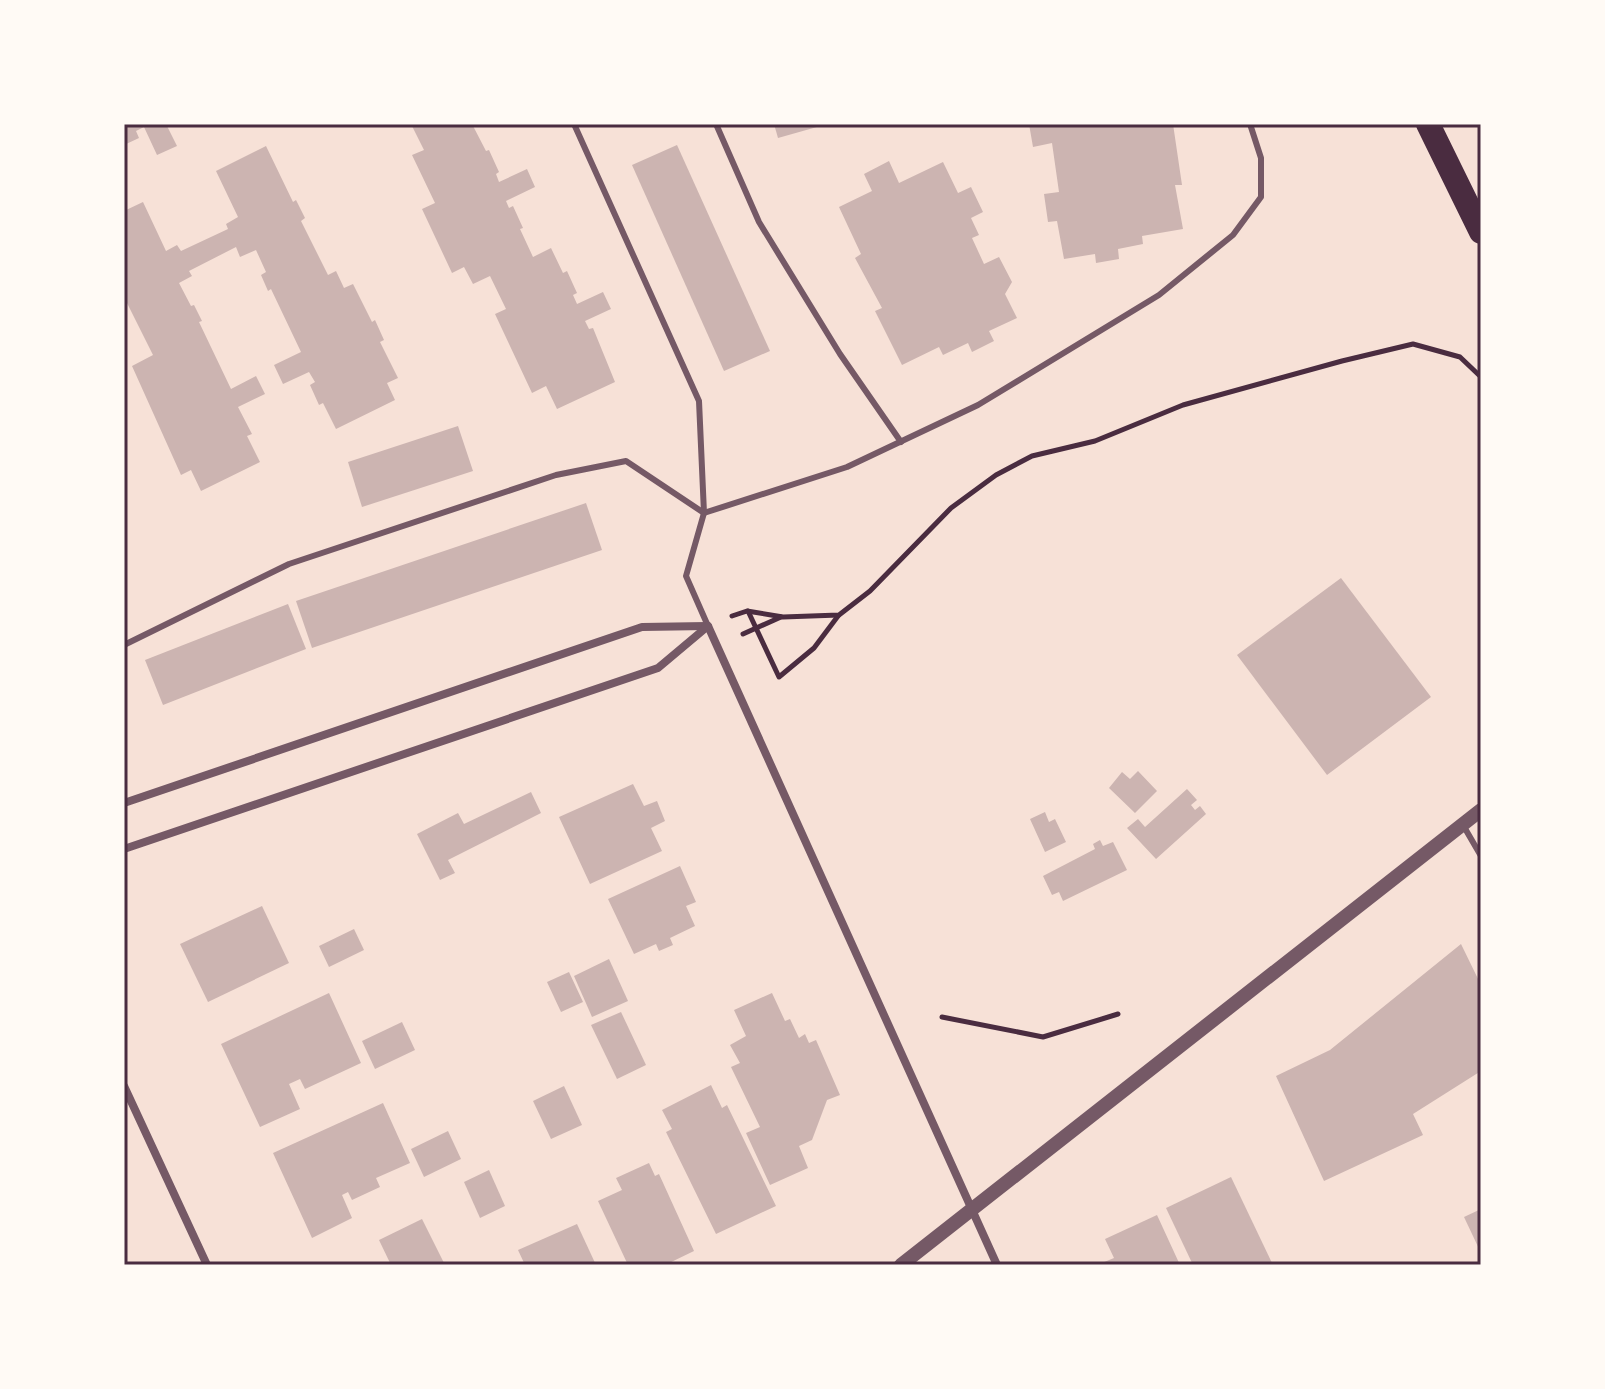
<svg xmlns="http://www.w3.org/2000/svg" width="1605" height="1389" font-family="'IBM Plex Serif',serif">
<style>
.building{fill:#ccb4b1}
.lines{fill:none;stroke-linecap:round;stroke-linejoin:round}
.path{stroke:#4a2c40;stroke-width:5}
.service{stroke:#755966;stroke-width:6}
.minor{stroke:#755966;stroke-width:8}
.tertiary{stroke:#755966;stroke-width:14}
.motorway{stroke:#4a2c40;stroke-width:24}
.neatline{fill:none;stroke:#4a2c40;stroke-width:3}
</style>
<rect width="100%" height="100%" fill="#f7e1d7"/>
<g class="building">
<polygon points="124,124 166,124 177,146 157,155 144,127 136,131 139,138 124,145"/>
<polygon points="411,124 472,124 486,151 489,150 499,172 496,174 499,182 527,169 535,187 506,201 509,208 513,206 523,228 520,229 533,257 551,248 563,273 567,271 577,293 573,295 577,304 603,292 611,309 585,321 589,329 593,328 615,382 557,409 546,386 532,393 495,314 506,309 490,276 473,284 464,267 452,273 422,209 435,203 412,155 424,150"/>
<polygon points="774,124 824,124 824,125 778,138"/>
<polygon points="1029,124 1173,124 1182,185 1175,185 1183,229 1142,236 1143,244 1118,249 1119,259 1096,263 1095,254 1064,259 1057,221 1048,222 1044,194 1059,192 1052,143 1033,147"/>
<polygon points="677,145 770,351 724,371 632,165"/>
<polygon points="266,146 293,202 296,200 305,218 301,221 328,275 336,271 344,288 353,284 372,322 375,320 384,340 380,342 398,378 387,383 395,400 336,429 323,403 319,405 310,385 315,382 309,372 283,384 274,365 301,352 271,289 268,291 261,275 266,272 256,250 240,257 236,247 189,271 192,276 179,283 191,306 194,305 202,321 199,322 231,389 256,376 265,394 238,407 252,434 247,436 260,462 201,491 191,470 181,475 132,366 153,355 124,297 124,211 143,202 166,251 177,245 181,251 228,229 226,224 238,217 216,171"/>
<polygon points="889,161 899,183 943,162 958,193 971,187 983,212 971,218 979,235 972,238 984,264 999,257 1012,282 1005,294 1017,318 989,331 994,341 972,352 968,343 943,355 939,347 902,365 875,311 882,308 855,258 861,254 839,207 872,191 864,174"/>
<polygon points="458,426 473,471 362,507 348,462"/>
<polygon points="586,503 602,550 312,648 296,601"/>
<polygon points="1341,578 1431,697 1327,775 1237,655"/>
<polygon points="288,604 306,649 163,705 145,660"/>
<polygon points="1138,771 1157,791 1135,813 1109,788 1122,772 1130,779"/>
<polygon points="633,784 644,806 657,801 665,821 651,828 662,851 590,884 559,817"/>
<polygon points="1187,789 1197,800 1191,805 1195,810 1200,806 1206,814 1156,859 1127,828 1138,819 1145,827"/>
<polygon points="531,792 541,813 448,860 455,873 440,880 417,834 458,813 464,824"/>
<polygon points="1045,812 1049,822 1055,819 1066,842 1045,852 1030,819"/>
<polygon points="1100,840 1103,846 1113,842 1127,870 1063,901 1059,892 1052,895 1043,876 1095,849 1093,844"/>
<polygon points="680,866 696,902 686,906 695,926 670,938 673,945 659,951 656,944 634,954 608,899"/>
<polygon points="262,906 289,963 208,1002 180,944"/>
<polygon points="354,929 364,950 329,967 319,946"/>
<polygon points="1461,944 1481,985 1481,1071 1413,1114 1423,1135 1324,1181 1276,1076 1330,1050"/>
<polygon points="609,959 628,1001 592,1017 574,976"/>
<polygon points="569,972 583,1002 561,1012 547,982"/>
<polygon points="329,993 361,1063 305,1089 300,1079 289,1084 300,1109 260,1127 221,1044"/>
<polygon points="772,993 785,1021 790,1019 799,1038 805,1034 809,1043 816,1040 840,1095 827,1100 812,1140 799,1146 808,1168 770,1185 746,1133 760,1127 731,1067 740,1063 730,1045 746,1036 734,1010"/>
<polygon points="621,1012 646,1065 617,1079 591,1025"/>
<polygon points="402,1022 415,1050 375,1069 362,1041"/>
<polygon points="711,1085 722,1108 727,1105 776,1206 716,1234 666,1132 672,1129 662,1110"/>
<polygon points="564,1086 582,1125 551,1139 533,1101"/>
<polygon points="383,1103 410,1163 376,1178 380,1187 352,1200 348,1192 342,1195 352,1218 312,1238 273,1153"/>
<polygon points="448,1131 461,1159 424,1177 411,1149"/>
<polygon points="649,1163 655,1176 659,1174 694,1251 665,1265 628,1265 598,1201 622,1190 616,1178"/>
<polygon points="489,1170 505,1206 480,1218 464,1182"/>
<polygon points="1231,1177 1273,1265 1193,1265 1166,1208"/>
<polygon points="1481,1209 1481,1253 1464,1217"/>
<polygon points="1157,1215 1180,1265 1097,1265 1114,1258 1105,1239"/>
<polygon points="422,1219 445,1265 391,1265 379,1240"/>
<polygon points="577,1224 596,1265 525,1265 518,1250"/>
</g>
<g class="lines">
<g class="path">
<polyline points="748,611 779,677 814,648 838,616"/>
<polyline points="732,616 747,611 783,617 839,615 870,591 951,508 996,475 1032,456 1095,441 1183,405 1342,361 1413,344 1460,357 1481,377"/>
<polyline points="743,634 781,617"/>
<polyline points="942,1017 1043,1037 1118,1014"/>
</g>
<g class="service">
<polyline points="574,124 699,401 704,513 686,576 708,626"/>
<polyline points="716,124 759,222 840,354 901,442"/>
<polyline points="124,645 289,564 556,475 626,461 704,513 847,467 978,405 1159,295 1233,235 1261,197 1261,158 1250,124"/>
<polyline points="1463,825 1481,856"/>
</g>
<g class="minor">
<polyline points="708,626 997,1265"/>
<polyline points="124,803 642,627 707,626"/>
<polyline points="124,849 658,668 708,626"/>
<polyline points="124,1086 207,1265"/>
</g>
<polyline class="tertiary" points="901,1265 1481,810"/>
<polyline class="motorway" points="1428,124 1481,232"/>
</g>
<rect width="1605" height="1389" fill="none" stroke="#fffaf5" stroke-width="252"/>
<rect x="126" y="126" width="1353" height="1137" class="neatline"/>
</svg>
